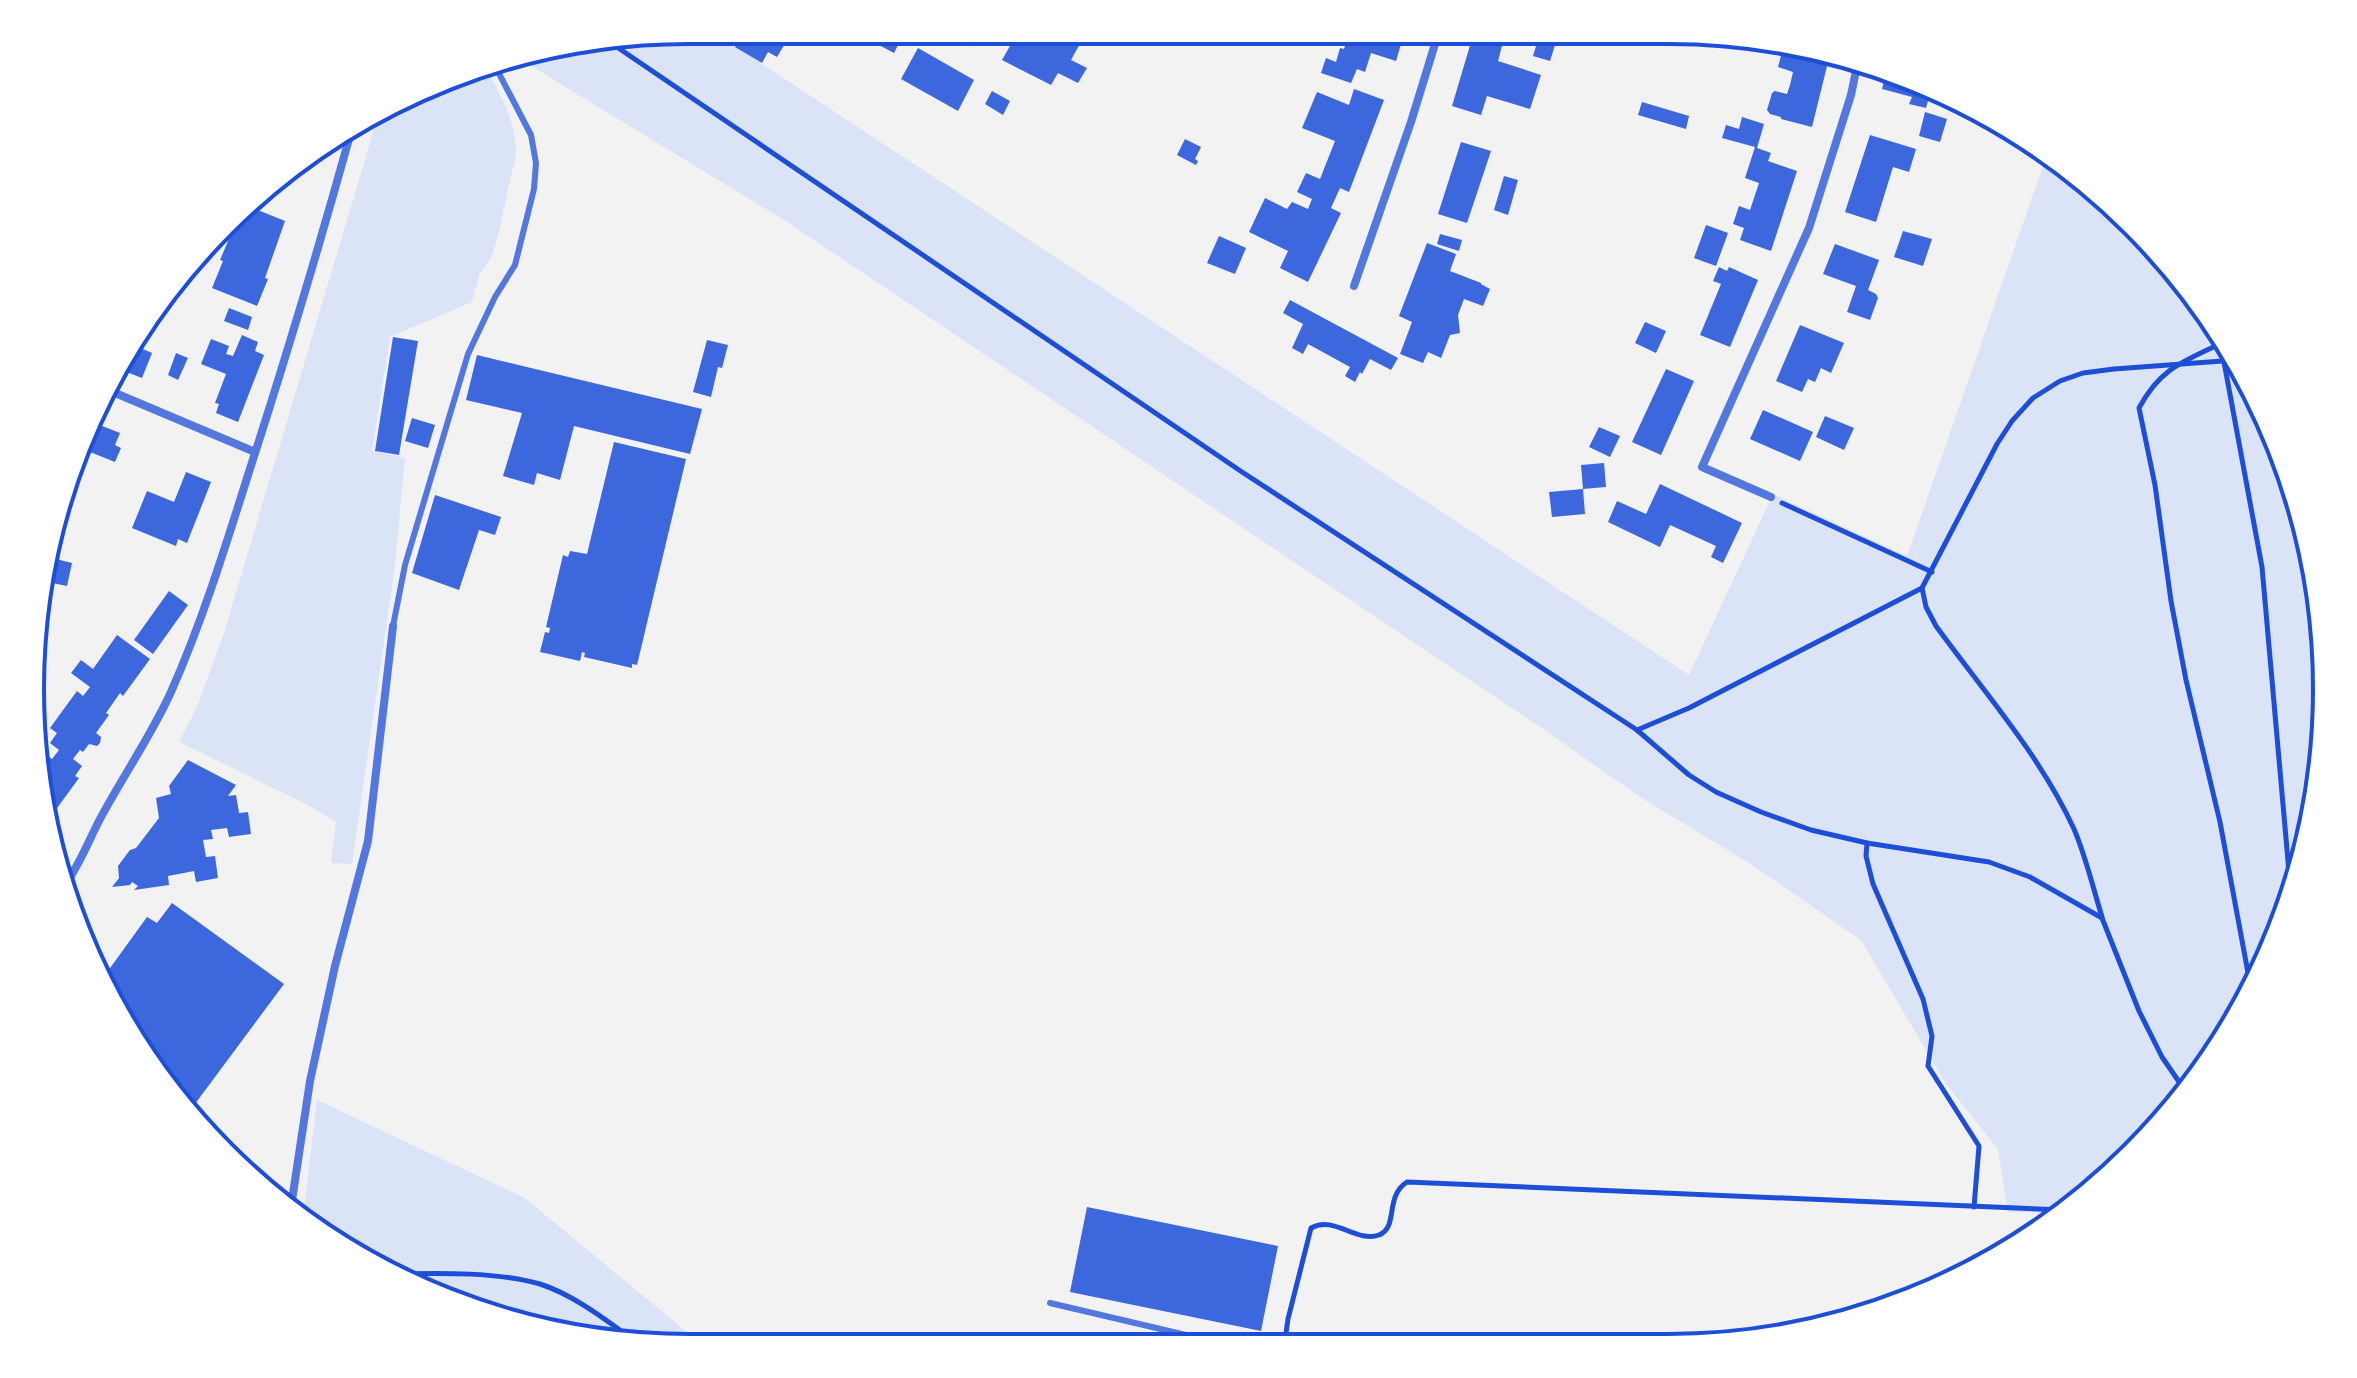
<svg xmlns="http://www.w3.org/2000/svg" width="2357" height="1378" font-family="'Alegreya Sans',sans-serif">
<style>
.green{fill:#dbe4f7}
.building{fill:#3d67dc}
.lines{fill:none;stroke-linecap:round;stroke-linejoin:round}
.path{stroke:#1d4ed8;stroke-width:5}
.service{stroke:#5277de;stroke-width:6}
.minor{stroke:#5277de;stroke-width:8}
.rim{fill:none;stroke:#1d4ed8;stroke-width:4}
</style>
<rect width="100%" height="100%" fill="#f2f2f2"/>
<g class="green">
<polygon points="689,30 711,30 1689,675 1773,494 1907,556 2048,152 2134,223 2216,323 2277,437 2314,561 2327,689 2314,818 2277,942 2216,1055 2134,1155 2058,1213 2008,1212 1998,1149 1946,1084 1861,940 1749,863 1643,799 1540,727 787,222 518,58"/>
<path d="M 483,64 C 500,92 526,138 512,171 L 498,236 L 491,258 L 479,275 L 472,302 L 390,337 L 372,451 L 405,458 L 395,566 L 352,864 L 331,863 L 336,822 L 308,805 L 179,742 L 196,709 L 223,636 L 377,119 L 478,65 Z"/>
<polygon points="317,1100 525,1198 705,1347 645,1347 477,1313 323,1237 303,1218"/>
</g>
<g class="building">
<polygon points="744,30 765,30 786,42 777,57 768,52 762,63 735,47"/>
<polygon points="883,30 912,30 914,31 908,43 901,39 894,53 875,43"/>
<polygon points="1019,30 1087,31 1071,60 1087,68 1078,83 1058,73 1051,85 1002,60"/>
<polygon points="1350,31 1405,31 1396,61 1371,53 1365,72 1357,69 1351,83 1321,73 1326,58 1336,62 1340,48 1344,49"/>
<polygon points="1546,31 1543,38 1556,42 1550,61 1533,56 1539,36 1528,32"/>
<polygon points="1474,32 1503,42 1498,61 1541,75 1530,109 1487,96 1481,115 1452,106"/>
<polygon points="918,48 974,80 958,111 901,79"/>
<polygon points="1783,48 1829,58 1812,127 1781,119 1781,117 1770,114 1767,110 1772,93 1775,91 1787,94 1790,85 1793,72 1778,67"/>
<polygon points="1887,68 1931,90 1926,108 1909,104 1912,97 1882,89"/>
<polygon points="1354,89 1384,100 1349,192 1340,188 1331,208 1341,213 1308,282 1280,268 1288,251 1249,232 1265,198 1287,209 1292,202 1308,209 1312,199 1297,192 1306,173 1320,179 1335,141 1302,128 1317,92 1349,105"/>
<polygon points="992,91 1010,101 1003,115 985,104"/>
<polygon points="1642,102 1689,116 1686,129 1638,115"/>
<polygon points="1925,112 1947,119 1940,142 1919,136"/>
<polygon points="1742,117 1764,124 1757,148 1771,153 1768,161 1797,171 1771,251 1740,240 1744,228 1733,224 1739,206 1750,210 1759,183 1745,178 1755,147 1722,138 1726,125 1739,129"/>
<polygon points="1870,135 1916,149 1909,172 1893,167 1876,222 1845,212"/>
<polygon points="1185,139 1201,147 1195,159 1198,161 1196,165 1177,155"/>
<polygon points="1461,142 1491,151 1467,223 1438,214"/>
<polygon points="1504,176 1518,180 1508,215 1494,210"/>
<polygon points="250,207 285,221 265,278 268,279 257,306 212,288 223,261 220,260 231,234 228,233 230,228"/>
<polygon points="1706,225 1728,233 1716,266 1694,258"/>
<polygon points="1903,231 1932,239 1923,266 1894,257"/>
<polygon points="1440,234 1462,240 1459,251 1437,244"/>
<polygon points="1219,236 1246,248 1235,274 1207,263"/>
<polygon points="1427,243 1456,254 1450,271 1481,283 1481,284 1490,289 1483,306 1464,299 1458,315 1460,333 1450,335 1441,358 1428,352 1423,363 1400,354 1412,322 1399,316"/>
<polygon points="1835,244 1879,260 1868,290 1876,294 1878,298 1870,320 1847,312 1856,286 1823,274"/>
<polygon points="1719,267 1727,271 1729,267 1758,280 1730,347 1700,335 1721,284 1713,281"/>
<polygon points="1290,300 1398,358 1391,370 1370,359 1362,374 1360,372 1355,382 1345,376 1350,367 1308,344 1303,354 1292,348 1303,324 1283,313"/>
<polygon points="229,308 252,317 248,330 224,321"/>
<polygon points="1645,322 1666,331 1656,353 1635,343"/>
<polygon points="1800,325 1844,343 1831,373 1821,368 1815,382 1808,379 1802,392 1776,381"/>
<polygon points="242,335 258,342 255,351 264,355 238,422 216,413 219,404 215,403 226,374 201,364 211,339 229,346 226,354 233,356"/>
<polygon points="393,337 418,341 399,455 375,451"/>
<polygon points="707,340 728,345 722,368 718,367 711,397 693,392"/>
<polygon points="131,344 152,353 142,378 119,369"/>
<polygon points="176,353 188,358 178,380 168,375"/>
<polygon points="477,355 702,409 690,454 574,426 560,480 537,473 534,485 503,476 522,413 466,400"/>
<polygon points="1666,369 1694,381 1661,455 1632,442"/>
<polygon points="1763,410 1813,432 1800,461 1750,439"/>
<polygon points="1825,416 1854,428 1844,450 1816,437"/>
<polygon points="412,418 435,425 428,448 405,441"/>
<polygon points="92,422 120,433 115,445 121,448 115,462 80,448"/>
<polygon points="1599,427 1620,436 1610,457 1589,447"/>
<polygon points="614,442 686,459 637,665 632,664 632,668 584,657 585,653 582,652 580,661 540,652 545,632 549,633 550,628 546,627 563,555 568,557 570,551 587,554"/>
<polygon points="1604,463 1606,487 1583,489 1581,465"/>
<polygon points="69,469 81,474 75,487 64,483"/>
<polygon points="186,472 211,482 187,543 178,539 176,546 132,528 147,491 174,502"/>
<polygon points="1660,484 1742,523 1723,563 1711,557 1716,546 1670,525 1660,547 1608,522 1617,501 1646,514"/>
<polygon points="1583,489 1585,514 1552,517 1549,492"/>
<polygon points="435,495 501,517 495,535 479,530 459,590 412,573"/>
<polygon points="52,558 72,563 67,586 48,582"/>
<polygon points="169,591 188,605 153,654 134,640"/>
<polygon points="117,635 150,659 123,696 120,693 106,713 109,715 96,733 101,737 100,743 97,746 89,744 83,752 80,750 73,759 82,766 75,776 79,778 52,815 55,817 52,822 42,760 46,755 52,759 59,750 50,743 57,733 50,728 77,691 83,696 90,687 71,673 81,660 93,669"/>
<polygon points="188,760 236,785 228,796 236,795 239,813 248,812 251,834 229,837 227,828 211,830 213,839 203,840 206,857 215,856 218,878 196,882 194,871 168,876 169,885 134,890 138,886 132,882 130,885 112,887 119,878 118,866 130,850 136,848 159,818 156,798 171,794 169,786"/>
<polygon points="172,903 284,984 189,1112 166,1090 105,975 147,917 157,923"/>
<polygon points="1087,1207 1278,1246 1261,1331 1070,1292"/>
</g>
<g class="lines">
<g class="path">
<polyline points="611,43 1242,472 1637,730 1689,775 1716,792 1761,812 1811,830 1867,843 1989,862 2030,877 2102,918 2139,1011 2162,1057 2186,1092"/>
<path d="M 2222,335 L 2220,344 C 2182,362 2160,369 2139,408 L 2155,485 L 2171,601 L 2186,680 L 2220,822 L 2251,989"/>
<polyline points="2224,362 2262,567 2291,895"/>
<polyline points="1782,503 1932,572"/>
<path d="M 1922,588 L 1926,607 L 1936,626 C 1984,692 2040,755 2074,829 C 2086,857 2093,888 2102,917"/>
<polyline points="1637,730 1689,708 1922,588 1997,444 2012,421 2033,398 2060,381 2083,373 2114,369 2236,360"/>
<polyline points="1867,843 1866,856 1873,884 1923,999 1932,1036 1928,1066 1979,1146 1974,1207"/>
<path d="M 397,1274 C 442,1273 498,1272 540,1284 C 577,1296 611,1324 642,1346"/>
<path d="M 1284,1347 L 1288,1319 L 1311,1228 C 1334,1215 1356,1243 1379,1235 C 1399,1227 1384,1197 1407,1182 L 2063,1210"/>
</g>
<g class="service">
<polyline points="393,626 405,565 468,354 495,297 515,265 534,189 536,163 531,135 493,62"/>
<polyline points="1050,1303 1237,1347"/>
</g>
<g class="minor">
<polyline points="973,42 979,30"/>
<polyline points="1354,286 1411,122 1439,31"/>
<polyline points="108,390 255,452"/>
<polyline points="1771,497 1702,467 1809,228 1851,95 1858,61"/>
<path d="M 63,888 C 79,866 88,842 100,819 C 123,776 151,736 171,692 C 202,622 225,548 248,475 C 285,361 319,247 351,132"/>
<polyline points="291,1207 310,1081 335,966 368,841 393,626"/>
</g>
</g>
<path d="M0 0H2357V1378H0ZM689 44H1668A645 645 0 0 1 2313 689V689A645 645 0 0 1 1668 1334H689A645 645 0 0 1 44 689V689A645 645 0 0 1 689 44Z" fill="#fff" fill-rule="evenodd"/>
<path class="rim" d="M689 44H1668A645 645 0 0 1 2313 689V689A645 645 0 0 1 1668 1334H689A645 645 0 0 1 44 689V689A645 645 0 0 1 689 44Z"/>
</svg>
